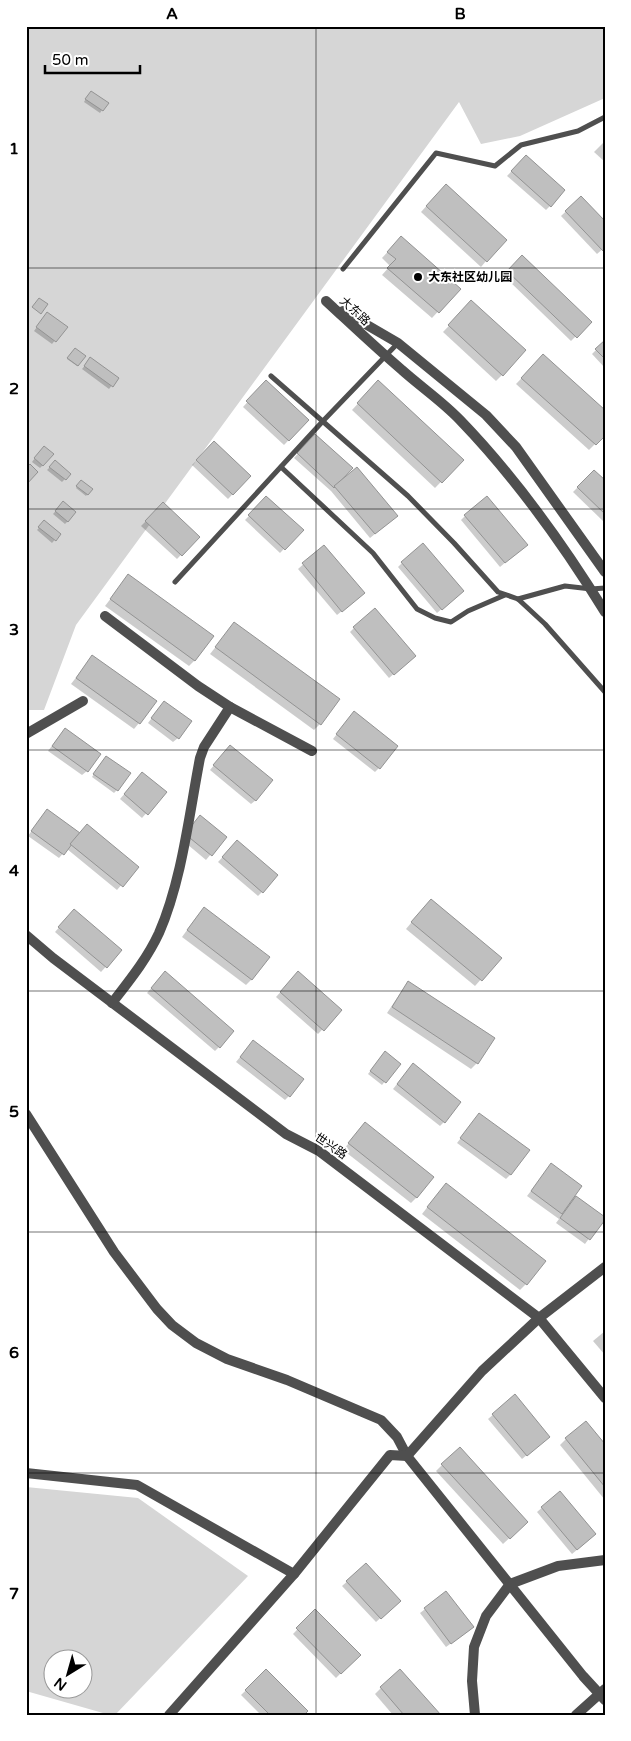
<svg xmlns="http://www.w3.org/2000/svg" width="631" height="1741" font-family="'Varela Round','Noto Sans SC',sans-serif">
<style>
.green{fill:#d6d6d6;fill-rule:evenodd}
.shadow{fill:#0003}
.building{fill:#bfbfbf;stroke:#939393}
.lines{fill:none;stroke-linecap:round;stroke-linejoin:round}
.service{stroke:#4f4f4f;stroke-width:5}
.minor{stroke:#4f4f4f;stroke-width:10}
.tertiary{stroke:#4f4f4f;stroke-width:10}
.grid{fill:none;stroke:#000;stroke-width:1;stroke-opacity:0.55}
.poi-dot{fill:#000;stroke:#fff;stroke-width:2}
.labels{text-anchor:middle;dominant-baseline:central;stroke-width:4;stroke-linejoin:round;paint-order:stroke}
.poi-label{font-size:12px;font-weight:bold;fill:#000;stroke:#fff;text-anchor:start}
.street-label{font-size:12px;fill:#000;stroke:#fff}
.neatline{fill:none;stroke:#000;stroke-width:2}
.grid-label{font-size:16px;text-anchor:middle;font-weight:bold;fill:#000}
</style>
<rect width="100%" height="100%" fill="#fff"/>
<g class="green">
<polygon points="26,26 605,26 605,98 520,136 481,144 459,102 76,625 44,710 26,710"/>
<path d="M 26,1487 L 138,1498 L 248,1576 L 115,1715 L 110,1715 L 26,1691 ZM 52,1658 L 82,1658 L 82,1688 L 52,1688 Z"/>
</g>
<g class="shadow">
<polygon points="88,95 102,110 100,113 84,102"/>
<polygon points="605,141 605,162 594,152"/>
<polygon points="521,161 550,206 546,210 507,176"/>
<polygon points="440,191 486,261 481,267 421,212"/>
<polygon points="580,198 605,247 597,254 561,216"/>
<polygon points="395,244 459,289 432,318 382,275 390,266 382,258"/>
<polygon points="522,257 590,322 571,341 504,276"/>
<polygon points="466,308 502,375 496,381 443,332"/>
<polygon points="45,316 66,327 52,344 34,331"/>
<polygon points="605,341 605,368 592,354"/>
<polygon points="75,349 84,356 77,366 67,359"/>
<polygon points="88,362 117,379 109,389 82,369"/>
<polygon points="537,362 605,434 589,450 516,384"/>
<polygon points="266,382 307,421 284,445 243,407"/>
<polygon points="378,382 462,460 435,488 352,410"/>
<polygon points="315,435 342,480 392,520 370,538 331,491 294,458"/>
<polygon points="214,443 250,476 228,499 192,465"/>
<polygon points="41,450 43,465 40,468 32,462"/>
<polygon points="55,462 70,474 62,482 47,470"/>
<polygon points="594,471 605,482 605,519 603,521 573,492"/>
<polygon points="81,481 91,489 86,496 76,488"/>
<polygon points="267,497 302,530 280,553 245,520"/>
<polygon points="163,504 198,537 177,559 141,526"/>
<polygon points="60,506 68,521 65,524 53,514"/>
<polygon points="465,516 521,549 500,567 461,520"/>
<polygon points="44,522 60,534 52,543 37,530"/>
<polygon points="324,546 359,597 337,615 298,569"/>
<polygon points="402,563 458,595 437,613 398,567"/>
<polygon points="128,576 195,660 189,666 105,606"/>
<polygon points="234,624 320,724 314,730 210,654"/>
<polygon points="354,628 410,660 389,678 350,632"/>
<polygon points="92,657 139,723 134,729 71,684"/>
<polygon points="164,702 178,738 173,742 148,723"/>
<polygon points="350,717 379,768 375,772 333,739"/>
<polygon points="65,729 87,771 82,775 48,751"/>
<polygon points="226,751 256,800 251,804 210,770"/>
<polygon points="103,760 117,790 114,793 92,777"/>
<polygon points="138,778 165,792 142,818 120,799"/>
<polygon points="43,815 79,834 137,867 117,890 67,849 59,858 28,836"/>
<polygon points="196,821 225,837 206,860 181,839"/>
<polygon points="233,846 262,892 258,896 218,862"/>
<polygon points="425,906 500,958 475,986 406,929"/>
<polygon points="70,915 121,950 101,972 55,932"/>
<polygon points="198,915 252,979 246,985 182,937"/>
<polygon points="161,977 219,1047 215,1051 147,993"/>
<polygon points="294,977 340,1011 318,1034 276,997"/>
<polygon points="409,983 477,1063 471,1069 387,1013 403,989"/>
<polygon points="249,1046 289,1096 285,1100 236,1062"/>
<polygon points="382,1056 399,1064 382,1085 368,1074"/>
<polygon points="409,1069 444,1122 440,1126 393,1089"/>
<polygon points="479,1115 511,1174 506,1179 457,1143"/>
<polygon points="365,1124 417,1197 411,1203 343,1150"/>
<polygon points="551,1165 573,1196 604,1218 585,1244 556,1223 559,1219 527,1196"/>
<polygon points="440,1191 526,1284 520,1290 422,1214"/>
<polygon points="605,1331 605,1355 593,1341"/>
<polygon points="515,1396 544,1441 522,1459 488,1419"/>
<polygon points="566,1439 605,1446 605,1500 560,1445"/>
<polygon points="442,1465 520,1528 503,1544 436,1471"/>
<polygon points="560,1492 590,1539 572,1554 537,1512"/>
<polygon points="366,1565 399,1601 376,1622 342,1586"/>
<polygon points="446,1593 468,1631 446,1647 420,1613"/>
<polygon points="315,1611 359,1655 336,1678 293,1634"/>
<polygon points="266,1671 302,1715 261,1715 241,1695"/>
<polygon points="381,1688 439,1715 393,1715 375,1694"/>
</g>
<g class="building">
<polygon points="91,91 109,103 103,111 85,99"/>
<polygon points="526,155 565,190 551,207 511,171"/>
<polygon points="446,184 507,240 487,262 426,206"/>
<polygon points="581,196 605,221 605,249 603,251 565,211"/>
<polygon points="401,236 461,289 439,313 387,268 396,259 387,252"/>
<polygon points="522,255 592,322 577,338 507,271"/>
<polygon points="39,298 48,304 41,314 32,307"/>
<polygon points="471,300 526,350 503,376 448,325"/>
<polygon points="47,312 68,327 56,342 36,327"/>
<polygon points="605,340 605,359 595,349"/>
<polygon points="75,348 86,356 78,366 67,358"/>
<polygon points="543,354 605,410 605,436 596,445 521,378"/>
<polygon points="90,357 119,378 113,387 84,366"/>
<polygon points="266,380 309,420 289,441 246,401"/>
<polygon points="378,380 464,460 442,483 357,403"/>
<polygon points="315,434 353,468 334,488 297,453"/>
<polygon points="214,441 251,476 233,495 196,460"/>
<polygon points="44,446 54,454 43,466 34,458"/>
<polygon points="55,460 71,474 66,480 49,467"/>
<polygon points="30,464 38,472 26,485 26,468"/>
<polygon points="357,467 398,516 375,534 334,486"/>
<polygon points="594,470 605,480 605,514 577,487"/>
<polygon points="81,480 93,489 88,495 76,486"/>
<polygon points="266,496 304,530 285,550 248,515"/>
<polygon points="487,496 528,545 505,563 464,515"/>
<polygon points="63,501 76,512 68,522 55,511"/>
<polygon points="163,502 200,537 182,556 145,521"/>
<polygon points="44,520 61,534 56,541 38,527"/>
<polygon points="423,543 464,591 442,610 401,562"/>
<polygon points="324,545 365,593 342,612 302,563"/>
<polygon points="128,574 214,636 195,661 110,599"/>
<polygon points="375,608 416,656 394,675 353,627"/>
<polygon points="234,622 340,699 321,725 215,647"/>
<polygon points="92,655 157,701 140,724 76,678"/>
<polygon points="164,701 192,721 179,739 151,718"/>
<polygon points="354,711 398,746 380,769 336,734"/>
<polygon points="65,728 101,754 88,772 52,746"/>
<polygon points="230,745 273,780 256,801 213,765"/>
<polygon points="106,756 131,773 118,791 93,774"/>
<polygon points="142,772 167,792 148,815 124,794"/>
<polygon points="47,809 80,833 64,855 31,831"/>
<polygon points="200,815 227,837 212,856 185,834"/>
<polygon points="87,824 139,867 123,887 70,844"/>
<polygon points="237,840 278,875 263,893 222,857"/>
<polygon points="431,899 502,958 482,981 411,922"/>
<polygon points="204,907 270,957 252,980 187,930"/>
<polygon points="74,909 122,950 107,968 58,927"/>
<polygon points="165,971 234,1031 220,1048 151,988"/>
<polygon points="298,971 342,1010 324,1031 280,992"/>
<polygon points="408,981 495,1038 478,1064 392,1007"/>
<polygon points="253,1040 304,1079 290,1097 240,1057"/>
<polygon points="385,1051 401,1064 386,1083 370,1071"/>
<polygon points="413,1063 461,1102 445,1123 397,1084"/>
<polygon points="479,1113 530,1150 511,1175 460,1138"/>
<polygon points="365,1122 434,1177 417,1198 348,1143"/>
<polygon points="551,1163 582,1186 562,1214 531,1191"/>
<polygon points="446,1183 546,1261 527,1285 427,1207"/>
<polygon points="576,1196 605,1217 605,1220 590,1240 560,1218"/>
<polygon points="515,1394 550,1437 527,1456 492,1414"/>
<polygon points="586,1421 605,1444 605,1487 565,1438"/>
<polygon points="460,1447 528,1522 510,1539 441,1464"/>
<polygon points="560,1491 596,1534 577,1550 541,1507"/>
<polygon points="366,1563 401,1601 381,1619 346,1581"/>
<polygon points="446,1591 474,1627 451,1644 424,1608"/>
<polygon points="315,1609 361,1655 341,1674 296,1628"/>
<polygon points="266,1669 308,1711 304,1715 270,1715 245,1690"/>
<polygon points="400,1669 441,1715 404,1715 380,1687"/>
</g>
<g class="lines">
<g class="service">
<polyline points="343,269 436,153 495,166 521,145 578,131 605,117"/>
<polyline points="271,376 408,496 454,543 498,592 518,599 545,624 605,692"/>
<polyline points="281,467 373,553 417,609 435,618 451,622 468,611 505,595"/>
<polyline points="175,582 323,421 398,343"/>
<polyline points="518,599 565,586 591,589 605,588"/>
</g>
<g class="minor">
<polyline points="105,616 198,686 230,707 312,751"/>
<polyline points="26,734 83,701"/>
<polyline points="26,935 53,958 286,1134 319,1151 539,1318 605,1398"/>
<path d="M 112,1003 C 129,981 147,959 159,933 C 182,880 189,815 200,758 L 204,747 L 230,707"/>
<polyline points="26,1114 114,1252 157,1309 172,1325 196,1343 227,1359 287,1380 381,1420 397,1437 407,1456 583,1676 605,1700"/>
<polyline points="26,1473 137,1485 294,1574"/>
<polyline points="169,1715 294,1574 390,1455 407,1456 482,1371 539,1318 605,1267"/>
<polyline points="475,1715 472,1681 474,1647 486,1616 510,1584 558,1566 605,1560"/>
<polyline points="576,1715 605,1689"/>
</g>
<g class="tertiary">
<path d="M 326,301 C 351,324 376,348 402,370 C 421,387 443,402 460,420 C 516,478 563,544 605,612"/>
<polyline points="343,311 398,343 486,415 516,447 605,572"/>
</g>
</g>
<path class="grid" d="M 316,26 L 316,1715M 26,268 L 605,268M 26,509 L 605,509M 26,750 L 605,750M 26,991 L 605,991M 26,1232 L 605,1232M 26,1473 L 605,1473"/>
<circle class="poi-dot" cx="418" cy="277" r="5"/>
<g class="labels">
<g class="poi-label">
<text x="428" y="277">大东社区幼儿园</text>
</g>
<g class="street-label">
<text transform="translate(355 311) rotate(43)">大东路</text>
<text transform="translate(331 1146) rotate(34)">世兴路</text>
</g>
</g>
<rect width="631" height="1741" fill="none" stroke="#ffffff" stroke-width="55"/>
<g transform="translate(68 1674) rotate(217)"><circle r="24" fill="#ffffff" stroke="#999999"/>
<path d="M0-4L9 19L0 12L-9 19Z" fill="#000000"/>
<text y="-8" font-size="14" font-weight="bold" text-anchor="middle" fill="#000000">N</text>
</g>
<path d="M45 65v8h95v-8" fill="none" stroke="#000000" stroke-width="2.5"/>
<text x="52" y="65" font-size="15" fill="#000000" stroke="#ffffff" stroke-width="4" paint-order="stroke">50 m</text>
<rect x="28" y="28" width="576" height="1686" class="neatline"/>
<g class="grid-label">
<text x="172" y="19">A</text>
<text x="460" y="19">B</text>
<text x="14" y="154">1</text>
<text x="14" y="394">2</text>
<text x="14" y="635">3</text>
<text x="14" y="876">4</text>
<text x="14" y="1117">5</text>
<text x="14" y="1358">6</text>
<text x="14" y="1599">7</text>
</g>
</svg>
